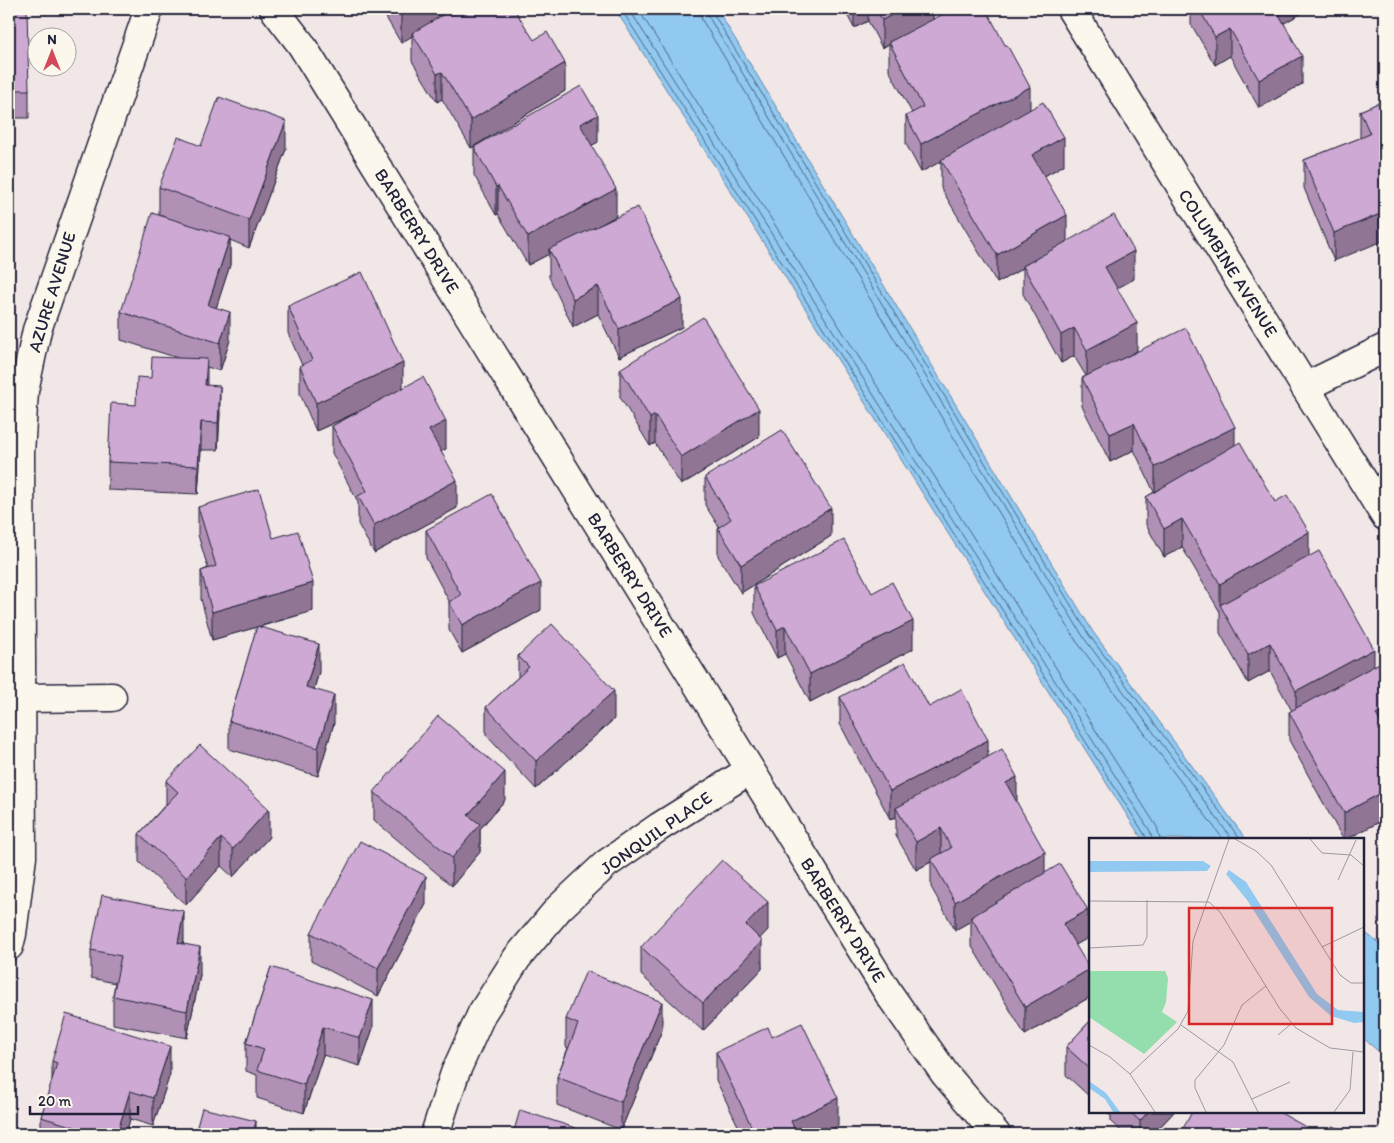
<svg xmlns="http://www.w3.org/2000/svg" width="1394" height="1143" font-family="Itim,sans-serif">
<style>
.water{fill:#91c9f0;stroke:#6586a8}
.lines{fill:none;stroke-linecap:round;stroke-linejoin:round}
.shore{stroke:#4e6583;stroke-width:1}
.minor-casing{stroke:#22223b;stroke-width:31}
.minor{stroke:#fbf7ec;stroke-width:28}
.wall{fill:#b091b5;stroke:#22223b}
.shaded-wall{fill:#907694;stroke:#22223b}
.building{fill:#cda9d3;stroke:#22223b}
.labels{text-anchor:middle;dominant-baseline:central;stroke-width:4;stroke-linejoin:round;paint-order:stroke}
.street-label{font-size:18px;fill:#22223b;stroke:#fbf7ec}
.inset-road{fill:none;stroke:#9f98a2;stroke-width:1}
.view{fill:#d62828;fill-opacity:0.15;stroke:#d62828;stroke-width:2.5}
.inset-edge{fill:none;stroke:#22223b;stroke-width:2.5}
</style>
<rect width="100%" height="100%" fill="#f2e7e7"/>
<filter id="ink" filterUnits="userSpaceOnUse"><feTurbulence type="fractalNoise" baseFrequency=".02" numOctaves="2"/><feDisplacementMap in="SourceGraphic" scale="10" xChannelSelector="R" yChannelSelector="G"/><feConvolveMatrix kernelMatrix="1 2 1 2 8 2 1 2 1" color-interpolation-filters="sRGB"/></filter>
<g filter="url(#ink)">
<g class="water">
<polygon points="615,9 717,9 1093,632 1246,839 1142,839"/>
<polygon points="1363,931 1385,948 1385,1057 1363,1038"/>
</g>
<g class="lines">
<g class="shore">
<polyline points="621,9 1145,835 1146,839"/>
<polyline points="629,9 1150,831 1152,839"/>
<polyline points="638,9 1157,827 1160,839"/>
<polyline points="699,9 702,20 1077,642 1223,839"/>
<polyline points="706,9 708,16 1084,638 1232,839"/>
<polyline points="713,9 713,13 1089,635 1240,839"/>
</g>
<g class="minor-casing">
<g id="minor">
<polyline points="274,9 301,44 889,994 945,1074 996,1134"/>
<polyline points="1071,9 1385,516"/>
<polyline points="1305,387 1385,348"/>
<polyline points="22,698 112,697"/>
<polyline points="9,946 12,934 22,857 20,453 24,391 37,330 149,9"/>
<polyline points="435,1134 455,1073 482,1013 517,958 559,908 606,864 659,827 750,770"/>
</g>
</g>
<use href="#minor" class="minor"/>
</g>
<g class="wall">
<polygon points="9,9 29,90 29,118 9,118"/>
<polygon points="381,9 514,9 565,91 471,148 442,99 437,102 412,61 412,36 401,43"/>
<polygon points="844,9 933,9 933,19 1030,110 1064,165 1044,176 1067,242 1134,279 1117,288 1137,351 1125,358 1235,445 1275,502 1309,556 1374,666 1385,660 1385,819 1347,839 1343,839 1289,740 1289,712 1292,711 1270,671 1248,683 1220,633 1220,612 1182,547 1164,557 1146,525 1146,497 1154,492 1134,450 1110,462 1082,406 1082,378 1086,376 1074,356 1061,363 1023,294 1023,268 997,283 941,188 941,161 921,172 906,144 906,116 912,113 889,70 889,44 882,48 868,21 854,28"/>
<polygon points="1191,9 1309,9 1284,23 1302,84 1259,108 1230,56 1215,65 1191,24"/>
<polygon points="1385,100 1334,261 1304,188 1304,160 1360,138 1360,111"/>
<polygon points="598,142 592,145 616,216 606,222 682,327 619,357 598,314 573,327 549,277 549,254 528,265 498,214 496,215 474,175 474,147"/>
<polygon points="201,146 286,149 249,248 230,240 230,265 216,308 230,340 220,371 207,367 207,385 220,413 218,450 201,450 198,494 108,490 108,462 136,405 178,358 121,340 121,312 168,218 159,215 159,187"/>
<polygon points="288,306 403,387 446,449 441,451 457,508 374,553 358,524 358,502 332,453 332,426 354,414 316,431 300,394 300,366 302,365 288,333"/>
<polygon points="620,369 759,437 681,485 655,443 650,446 620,397"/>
<polygon points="705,477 831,536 741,593 718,556 718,528 719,527 705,505"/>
<polygon points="198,507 273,538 313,611 259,627 319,672 314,689 334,723 318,776 229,749 229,721 257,627 212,640 201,599 201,571 208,568 198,535"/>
<polygon points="426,530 541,610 462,653 449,630 449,601 426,558"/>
<polygon points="754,586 872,593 913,649 810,702 785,654 777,658 754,613"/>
<polygon points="518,656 614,719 536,789 486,735 486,707 518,677"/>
<polygon points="840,697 929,707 988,757 1017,803 1045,874 1088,938 1075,945 1090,997 1025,1035 971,945 971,921 955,930 931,887 931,862 916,870 896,836 896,817 890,819 840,724"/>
<polygon points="166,781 269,837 233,877 221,866 186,905 139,862 139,834 166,804"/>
<polygon points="374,792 505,800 480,829 480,852 452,886 374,820"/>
<polygon points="426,904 378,996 311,961 311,933"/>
<polygon points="768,930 760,938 762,969 703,1031 641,975 641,947"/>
<polygon points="184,939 183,944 200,975 187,1038 113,1024 113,996 115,983 91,978 91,950"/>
<polygon points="271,967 373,1028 360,1066 323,1055 304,1113 257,1098 257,1075 246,1071 246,1043"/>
<polygon points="566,1019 662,1030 621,1130 557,1105 557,1077 568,1048 566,1047"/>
<polygon points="1090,1021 1090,1097 1066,1075 1066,1047"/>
<polygon points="772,1037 838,1126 821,1134 742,1134 716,1080 716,1052"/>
<polygon points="52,1061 170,1074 153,1126 130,1119 126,1134 41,1134 41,1117 52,1081"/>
<polygon points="1106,1112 1174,1112 1153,1134 1124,1134 1111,1122 1111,1116"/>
</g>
<g class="shaded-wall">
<polygon points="411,9 461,9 412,33 412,36 401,43 401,15"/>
<polygon points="854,9 868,9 868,21 854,28"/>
<polygon points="903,9 933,9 933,21 889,42 889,44 882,48 882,20"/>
<polygon points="1272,9 1309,9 1272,30"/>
<polygon points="1230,29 1230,56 1215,65 1215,37"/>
<polygon points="1302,56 1302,84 1259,108 1259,80"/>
<polygon points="565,63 565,91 471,148 471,120"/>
<polygon points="442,72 442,99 437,102 437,74"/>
<polygon points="1030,87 1030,115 921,172 921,144"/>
<polygon points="598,115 598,142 580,152 580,124"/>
<polygon points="286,121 286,149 249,248 249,220"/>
<polygon points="1064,137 1064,165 1032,183 1032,155"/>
<polygon points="498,186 498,214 496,215 496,187"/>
<polygon points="616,189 616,216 550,253 549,249 549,254 528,265 528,237"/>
<polygon points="1385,212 1385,240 1334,261 1334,233"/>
<polygon points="1067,215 1067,243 1023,266 1023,268 997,283 997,255"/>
<polygon points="230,237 230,265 208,333 208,305"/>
<polygon points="1134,251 1134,279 1105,295 1105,267"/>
<polygon points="598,286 598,314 573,327 573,299"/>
<polygon points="682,299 682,327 619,357 619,329"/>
<polygon points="230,312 230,340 220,371 220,343"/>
<polygon points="1137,323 1137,351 1087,378 1087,350"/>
<polygon points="1074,328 1074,356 1061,363 1061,335"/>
<polygon points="403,363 403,391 316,431 316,403"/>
<polygon points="220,386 220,413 218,450 218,423"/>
<polygon points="759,409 759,437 681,485 681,457"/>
<polygon points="655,415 655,443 650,446 650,418"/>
<polygon points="446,421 446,449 429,458 429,430"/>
<polygon points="201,422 201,450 198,494 198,466"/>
<polygon points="1134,423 1134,450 1110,462 1110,434"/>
<polygon points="1235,427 1235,455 1155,495 1155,467"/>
<polygon points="457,480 457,508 374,553 374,525"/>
<polygon points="831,508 831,536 741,593 741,565"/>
<polygon points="1182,519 1182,547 1164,557 1164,529"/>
<polygon points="1309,532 1309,560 1220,605 1220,584"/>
<polygon points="313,583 313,611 212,640 212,612"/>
<polygon points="541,583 541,610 462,653 462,625"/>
<polygon points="913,621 913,649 810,702 810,674"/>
<polygon points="785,626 785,654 777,658 777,630"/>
<polygon points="1270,643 1270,671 1248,683 1248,655"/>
<polygon points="319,644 319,672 306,715 306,687"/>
<polygon points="1374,649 1374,677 1296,719 1296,691"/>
<polygon points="614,691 614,719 536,789 536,761"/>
<polygon points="334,695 334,723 318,776 318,748"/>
<polygon points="1385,709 1385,737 1376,714"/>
<polygon points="988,740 988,768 896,808 896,817 890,819 890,791"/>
<polygon points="505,772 505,800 480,829 480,852 452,886 452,858 468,815"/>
<polygon points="1017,777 1017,804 1006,783"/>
<polygon points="1385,791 1385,819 1347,839 1344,839 1344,813"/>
<polygon points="269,809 269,837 233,877 233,849"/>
<polygon points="941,828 941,856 931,859 931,862 916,870 916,842"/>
<polygon points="221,838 221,866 186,905 186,877"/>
<polygon points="1045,852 1045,880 971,917 971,921 955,930 955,902"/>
<polygon points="426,876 426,904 378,996 378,968"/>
<polygon points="768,902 768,930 746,953 746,925"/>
<polygon points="1088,910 1088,938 1063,952 1063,924"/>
<polygon points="184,911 184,939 178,971 178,943"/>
<polygon points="762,941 762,969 703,1031 703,1003"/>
<polygon points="200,947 200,975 187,1038 187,1011"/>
<polygon points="1090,969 1090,997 1025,1035 1025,1007"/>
<polygon points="373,1000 373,1028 360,1066 360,1038"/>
<polygon points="662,1002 662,1030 621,1130 621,1102"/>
<polygon points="323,1027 323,1055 304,1113 304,1085"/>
<polygon points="170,1046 170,1074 153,1126 153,1098"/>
<polygon points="130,1091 130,1119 126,1134 117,1134"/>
<polygon points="838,1098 838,1126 821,1134 781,1134 791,1121"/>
<polygon points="1148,1112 1174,1112 1153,1134 1140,1134 1140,1121"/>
<polygon points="256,1121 256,1134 253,1134"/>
</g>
<g class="building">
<polygon points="9,9 27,9 29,90 9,90"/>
<polygon points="397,9 411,9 401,15"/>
<polygon points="453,9 514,9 534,40 547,32 565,63 471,120 442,72 437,74 412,33"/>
<polygon points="876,9 903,9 882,20"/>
<polygon points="953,9 986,9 1005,45 1007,45 1030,87 921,144 906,116 923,107 889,42"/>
<polygon points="1199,9 1276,9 1302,56 1259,80 1230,29 1215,37"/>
<polygon points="581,86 598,115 580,124 616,189 528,237 498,186 496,187 474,147"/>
<polygon points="219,97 286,121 249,220 159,187 178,137 201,146"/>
<polygon points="1385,100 1385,212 1334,233 1304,160 1370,134 1360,111"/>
<polygon points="1043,102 1064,137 1032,155 1067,215 997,255 941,160"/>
<polygon points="638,207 682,299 619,329 598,286 573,299 549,249"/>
<polygon points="152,213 230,237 208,305 230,312 220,343 121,312"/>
<polygon points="1114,215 1134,251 1105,267 1137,323 1087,350 1074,328 1061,335 1023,266"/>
<polygon points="362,272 403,363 316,403 300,366 312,360 288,306"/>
<polygon points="703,317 759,409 681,457 655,415 650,418 620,369"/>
<polygon points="1186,328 1235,427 1155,467 1134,423 1110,434 1082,378"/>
<polygon points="152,357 207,359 205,385 220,386 218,423 201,422 198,466 108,462 111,403 136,405 137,377 151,378"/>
<polygon points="423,377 446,421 429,430 457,480 374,525 358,496 367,491 332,426"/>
<polygon points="782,430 831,508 741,565 718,528 731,519 705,477"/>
<polygon points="1240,442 1275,502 1287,495 1309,532 1220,584 1182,519 1164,529 1146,497"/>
<polygon points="259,489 273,538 298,531 313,583 212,612 201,571 216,566 198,507"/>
<polygon points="492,494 541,583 462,625 449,602 461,595 426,530"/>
<polygon points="844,540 872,593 892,582 913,621 810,674 785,626 777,630 754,586"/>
<polygon points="1319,551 1374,649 1296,691 1270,643 1248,655 1220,605"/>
<polygon points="552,624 614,691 536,761 486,707 529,667 518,656"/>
<polygon points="257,626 319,644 306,687 334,695 318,748 229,721"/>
<polygon points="1385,660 1385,709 1376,714 1385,732 1385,791 1344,813 1289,712"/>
<polygon points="905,662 929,707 961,689 988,740 890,791 840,697"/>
<polygon points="438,716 505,772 468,815 480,824 452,858 374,792"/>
<polygon points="200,745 269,809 233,849 221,838 186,877 139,834 178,792 166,781"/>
<polygon points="1002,749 1017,777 1006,783 1045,852 955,902 931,859 951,848 941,828 916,842 896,808"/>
<polygon points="360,841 426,876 378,968 311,933"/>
<polygon points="722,860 768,902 746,925 762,941 703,1003 641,947"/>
<polygon points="1060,864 1088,910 1063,924 1090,969 1025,1007 971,917"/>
<polygon points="102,895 184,911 178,943 200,947 187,1011 113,996 121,956 91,950"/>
<polygon points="271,967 373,1000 360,1038 323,1027 304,1085 257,1070 264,1049 246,1043"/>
<polygon points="586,971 662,1002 621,1102 557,1077 578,1024 566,1019"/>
<polygon points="66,1014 170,1046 153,1098 130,1091 117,1134 98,1134 41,1117 57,1063 52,1061"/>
<polygon points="1090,1021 1090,1069 1066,1047"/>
<polygon points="802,1023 838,1098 791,1121 794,1128 781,1134 755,1134 716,1052 768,1027 772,1037"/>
<polygon points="202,1108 256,1121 253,1134 195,1134"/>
<polygon points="520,1110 594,1134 513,1134"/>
<polygon points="1130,1112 1148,1112 1140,1121"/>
<polygon points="1192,1112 1279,1112 1313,1131 1311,1134 1180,1134"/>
<polygon points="1332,1126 1357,1134 1330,1134"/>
</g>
</g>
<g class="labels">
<g class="street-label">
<text transform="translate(417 231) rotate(58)">BARBERRY DRIVE</text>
<text transform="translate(1228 263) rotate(58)">COLUMBINE AVENUE</text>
<text transform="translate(52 292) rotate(-73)">AZURE AVENUE</text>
<text transform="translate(630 575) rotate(58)">BARBERRY DRIVE</text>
<text transform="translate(656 833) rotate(-35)">JONQUIL PLACE</text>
<text transform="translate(843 920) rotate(58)">BARBERRY DRIVE</text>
</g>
</g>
<g transform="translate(1089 838)">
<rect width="275" height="275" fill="#f2e7e7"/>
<path d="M 0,133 L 76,133 L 79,140 L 77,164 L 73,174 L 88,184 L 55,216 L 0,179 Z" fill="#94ddac"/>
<path d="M 0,23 L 114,23 L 122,28 L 118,33 L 0,34 ZM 140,32 L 157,44 L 228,156 L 249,172 L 275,174 L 275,184 L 265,185 L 242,178 L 220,159 L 158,62 L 137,36 ZM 0,243 L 17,255 L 31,274 L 24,274 L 16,261 L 0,250 Z" fill="#91c9f0"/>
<path class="inset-road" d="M 146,1 L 167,13 L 182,27 L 251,137 L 262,145 L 275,145M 221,1 L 233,15 L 262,17 L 275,28M 249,42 L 267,2M 0,63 L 120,64 L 131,74 L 191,171 L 207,190 L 241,210 L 275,214M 233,109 L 275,89M 0,110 L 54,107 L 58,99 L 58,62M 92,187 L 144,224 L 169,274M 189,197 L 202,186M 0,207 L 21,219 L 41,236 L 66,274M 41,236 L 89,191 L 99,173 L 104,103 L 140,1M 163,261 L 201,244M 117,274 L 106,250 L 106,242 L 135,207 L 153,167 L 177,148M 245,274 L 261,252 L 264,214"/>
<path class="view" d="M 100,70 L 243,70 L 243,186 L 100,186 Z"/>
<rect width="275" height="275" class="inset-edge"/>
</g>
<rect width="1394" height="1143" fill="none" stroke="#fbf7ec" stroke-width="30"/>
<rect x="15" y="15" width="1364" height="1113" fill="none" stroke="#22223b" stroke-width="2" filter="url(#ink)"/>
<g transform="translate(52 52)"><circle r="24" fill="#fbf7ec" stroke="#a4a2a5"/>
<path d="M0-4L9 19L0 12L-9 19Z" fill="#d1495b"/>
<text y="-8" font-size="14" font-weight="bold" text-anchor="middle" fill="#22223b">N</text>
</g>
<path d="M30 1106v8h108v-8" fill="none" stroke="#22223b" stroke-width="2.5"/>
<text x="38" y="1106" font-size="15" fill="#22223b" stroke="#fbf7ec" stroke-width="4" paint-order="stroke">20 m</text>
</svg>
